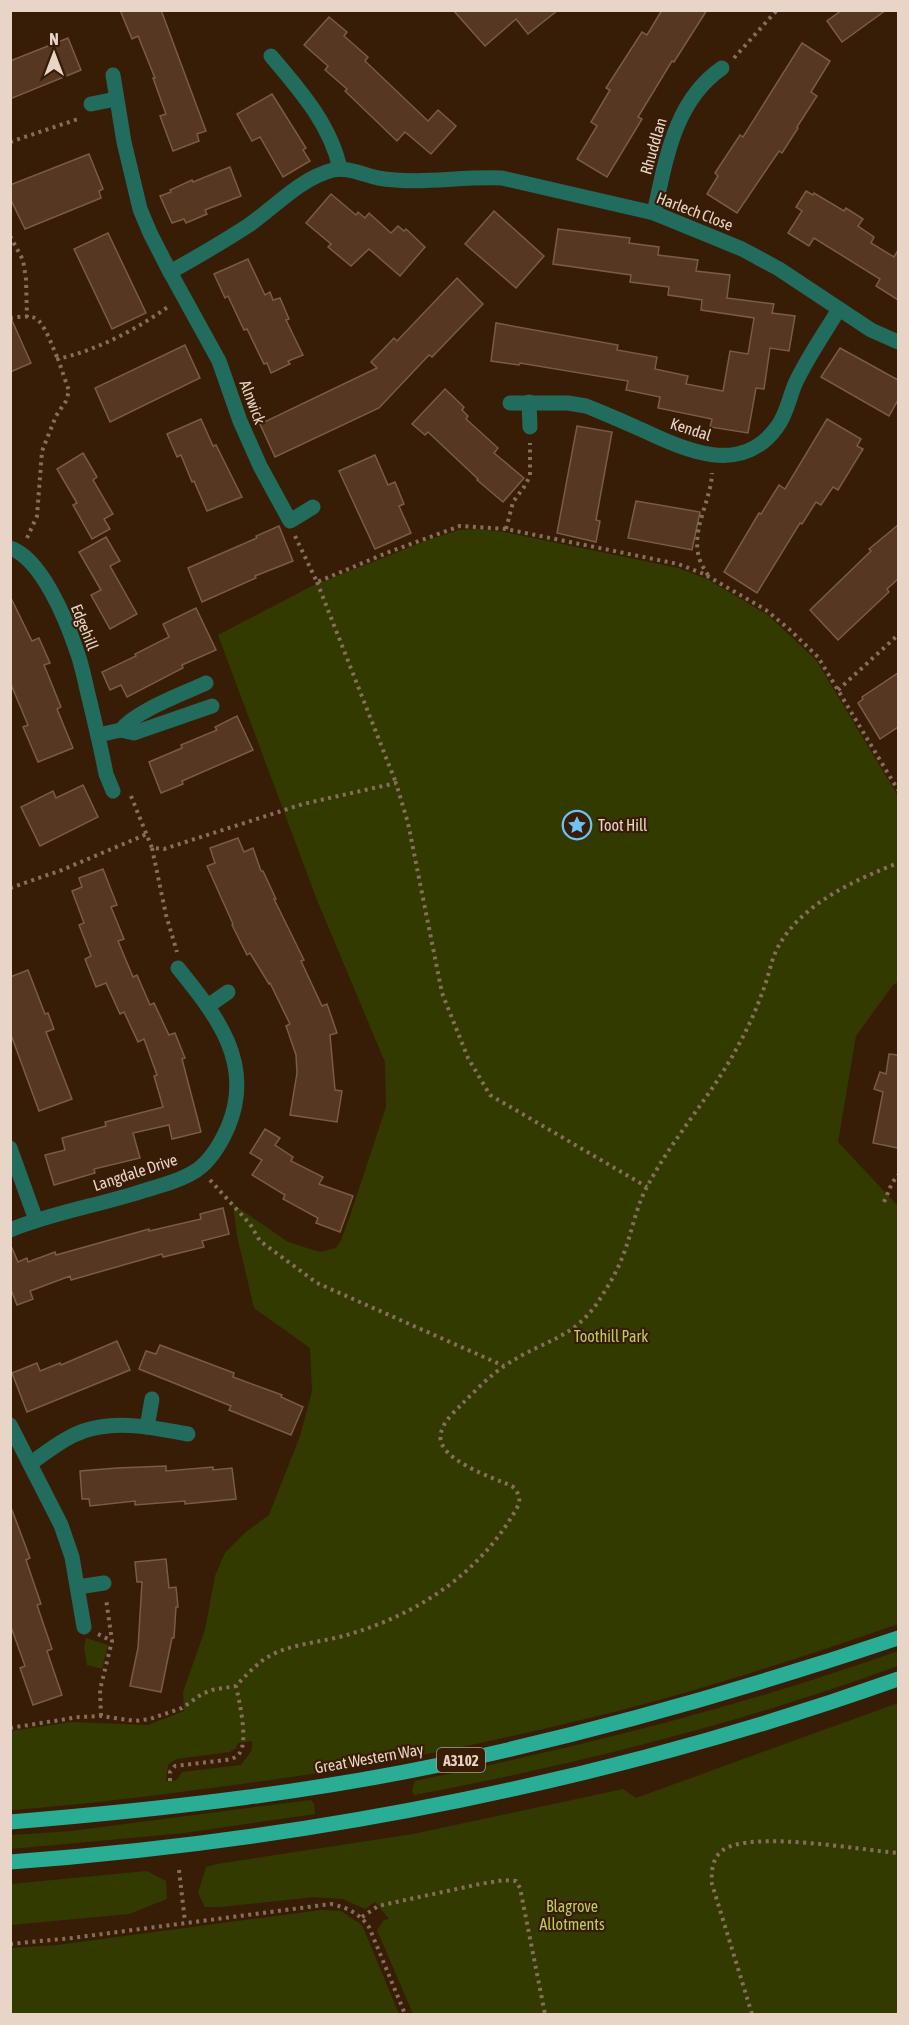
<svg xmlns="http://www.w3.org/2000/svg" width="909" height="2025" font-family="'Asap Condensed',sans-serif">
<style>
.green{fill:#333a00;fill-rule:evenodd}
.building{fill:#563822;stroke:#7b5b44;stroke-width:1.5}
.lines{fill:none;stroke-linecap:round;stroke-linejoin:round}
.path{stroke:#866e5c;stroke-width:4;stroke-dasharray:3 4.5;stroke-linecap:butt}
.minor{stroke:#216c5d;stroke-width:15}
.major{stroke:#2aad95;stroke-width:15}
.labels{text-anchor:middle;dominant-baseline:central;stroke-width:4.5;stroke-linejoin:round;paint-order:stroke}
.shield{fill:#381d06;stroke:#b39e8e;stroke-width:1.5}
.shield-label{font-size:15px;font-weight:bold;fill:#e8d5c8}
.street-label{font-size:16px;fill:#e8d5c8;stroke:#381d06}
.poi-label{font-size:16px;fill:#e8d5c8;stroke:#381d06;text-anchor:start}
.park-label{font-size:16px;fill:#bbcd5c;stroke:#381d06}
</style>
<rect width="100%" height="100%" fill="#381d06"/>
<g class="green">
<path d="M 478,529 L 504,532 L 678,568 L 707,579 L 768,615 L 816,660 L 898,796 L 898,982 L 893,985 L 856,1036 L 838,1142 L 898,1206 L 898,1624 C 803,1657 708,1688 610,1713 C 539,1730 468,1747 396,1760 C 337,1771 278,1779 219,1787 C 150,1796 80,1805 11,1810 L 11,1731 L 71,1722 L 148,1725 L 184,1711 L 183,1692 L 205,1630 L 215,1576 L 225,1553 L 246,1532 L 269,1515 L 300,1436 L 312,1391 L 310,1348 L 254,1308 L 237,1236 L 233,1204 L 288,1242 L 320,1252 L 336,1248 L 341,1240 L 350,1216 L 386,1107 L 385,1062 L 317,900 L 218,635 L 312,586 L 428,540 L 459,530 ZM 252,1741 L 252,1750 L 241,1765 L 182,1772 L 177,1780 L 166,1781 L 168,1765 L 176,1759 L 230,1752 L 236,1748 L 238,1743 Z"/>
<polygon points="86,1638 108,1645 102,1669 87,1665 84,1647"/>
<path d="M 898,1651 L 898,1666 C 741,1723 579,1764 414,1795 L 412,1790 L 415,1781 C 579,1747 741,1707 898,1651 Z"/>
<polygon points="898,1703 898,2014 413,2014 377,1930 384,1920 389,1919 375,1902 365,1909 343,1899 314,1897 220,1907 205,1907 198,1893 206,1867 217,1864 413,1834 623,1789 636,1798"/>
<polygon points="311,1800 314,1804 315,1814 184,1833 11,1849 11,1835 71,1831"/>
<polygon points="147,1871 166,1881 167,1899 129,1914 11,1925 11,1884"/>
<polygon points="321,1910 341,1911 362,1925 399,2014 11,2014 11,1948 57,1945"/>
</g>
<g class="building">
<polygon points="120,10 161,10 206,131 197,134 199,141 173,151 160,116 166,114 153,78 155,78 138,36 132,39"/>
<polygon points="453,10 558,10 528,34 516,19 485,46"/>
<polygon points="662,10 707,10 674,62 672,61 638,117 642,119 607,177 577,159 597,126 591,122 610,90 606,88 642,32 647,35"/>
<polygon points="842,10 886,10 842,42 827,21"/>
<polygon points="329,17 347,32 344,36 368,57 365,61 428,121 438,110 456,126 431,154 405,132 397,141 345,91 347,89 325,70 328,66 304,45"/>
<polygon points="68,38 81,70 10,99 10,61"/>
<polygon points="802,43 830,61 811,92 817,96 797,127 798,128 782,153 779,151 737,213 707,194 718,176 715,173 740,135 743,137"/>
<polygon points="272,94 306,148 303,150 310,161 283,177 260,137 252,141 237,114"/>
<polygon points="89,154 103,189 99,191 101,198 25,229 10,198 10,185"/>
<polygon points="230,167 241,196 205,210 207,214 186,223 184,219 172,223 160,196 171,192 170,190 192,180 193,182"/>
<polygon points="806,191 813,195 814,193 844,211 846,208 863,219 858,226 874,237 871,243 894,257 898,250 898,300 876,286 880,279 814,238 809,246 788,233 802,211 796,207"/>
<polygon points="331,194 356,215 358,212 365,218 369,213 391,233 398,226 404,231 406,229 425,247 400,276 369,249 351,266 328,247 331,244 306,223"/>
<polygon points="494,211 544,256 516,288 465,244"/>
<polygon points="558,229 630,238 629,243 659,247 658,255 698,260 696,271 730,275 727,298 774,304 772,313 795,316 789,351 770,348 764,389 756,388 748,433 710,427 712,419 658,408 660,397 626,390 628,381 520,363 519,365 491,361 496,323 618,345 617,350 657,357 655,369 688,376 686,384 723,391 730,351 748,354 754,318 701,310 702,300 668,295 669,287 630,282 631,275 553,264"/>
<polygon points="108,233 146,313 112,329 74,249"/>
<polygon points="248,259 265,295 270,292 273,300 280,298 289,319 286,320 303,355 288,361 290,364 271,373 267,363 264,364 247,329 244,330 228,296 225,298 214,274"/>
<polygon points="457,278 483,304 432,357 429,355 379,408 275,457 260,424 377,368 371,362 394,338 397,341"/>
<polygon points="10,316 31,363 10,372"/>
<polygon points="185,345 200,378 110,422 95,388"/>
<polygon points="840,348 898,380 898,400 889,416 821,377"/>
<polygon points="445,389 464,407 462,410 468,416 466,419 498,448 494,453 524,478 503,502 477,480 478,479 428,432 425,435 412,424"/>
<polygon points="201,419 213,446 216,445 242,497 207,511 194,481 192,482 181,455 177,457 167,434"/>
<polygon points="827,419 861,439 857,446 863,449 838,490 833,487 821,505 816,502 802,524 800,523 757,593 724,572 759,513 761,514 779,485 785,489"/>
<polygon points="577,426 612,432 596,520 600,521 596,542 557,533"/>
<polygon points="83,453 97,477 93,480 113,514 104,519 110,529 92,539 73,505 77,503 57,469"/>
<polygon points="375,455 388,485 395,482 404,504 399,506 411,533 375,549 339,471"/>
<polygon points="636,501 700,512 692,550 628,538"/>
<polygon points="898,525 898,579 887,589 889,592 838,640 810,610 871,551 869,549"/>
<polygon points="279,526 293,561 255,576 256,578 202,602 188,568 257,538 256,536"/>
<polygon points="106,537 120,561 110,566 137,614 110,629 91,595 101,590 79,552"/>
<polygon points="10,596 32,641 39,638 50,663 44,665 61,707 57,709 73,748 38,762 23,727 28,725 10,682"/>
<polygon points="196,608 216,650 182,665 183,668 127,697 121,685 110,690 102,672 136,656 135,654 169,637 163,624"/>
<polygon points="898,673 898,727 880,739 858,703 863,699 862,697"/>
<polygon points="237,716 253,750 182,781 183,784 161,793 149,762 182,748 181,745 217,730 215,727"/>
<polygon points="83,785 98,817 40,846 21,807 53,791 56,798"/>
<polygon points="238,838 244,852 253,848 261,871 263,871 276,899 274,899 304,960 301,961 322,1006 327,1004 337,1033 330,1035 335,1090 342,1091 337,1122 290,1115 297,1073 296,1055 286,1026 290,1024 270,983 269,984 250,953 247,955 232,925 233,924 207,866 215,863 210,848"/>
<polygon points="103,869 117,905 111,907 124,939 118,941 133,977 137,975 150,1005 154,1003 169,1035 175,1033 185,1058 182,1059 201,1132 172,1139 169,1125 133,1133 140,1158 94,1169 95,1173 54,1185 45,1155 65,1150 62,1138 106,1126 105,1122 163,1107 154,1076 157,1075 144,1039 138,1042 124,1012 120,1014 106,983 96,987 85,959 91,956 79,925 84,923 72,891 82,887 79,878"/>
<polygon points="28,970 45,1014 48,1013 54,1029 46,1032 72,1099 39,1111 10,1032 10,977"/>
<polygon points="889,1054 898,1055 898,1148 873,1143 883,1092 874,1089 880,1072 886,1074"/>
<polygon points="265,1129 280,1138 275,1145 293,1157 291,1161 323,1177 319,1184 353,1196 340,1232 316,1223 318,1218 283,1199 285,1195 252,1175 262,1160 250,1153"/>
<polygon points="223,1208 229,1234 202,1241 204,1247 163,1257 162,1254 71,1280 70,1276 30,1291 33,1299 17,1305 10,1287 10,1248 12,1248 18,1262 27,1258 28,1262 55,1252 56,1255 149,1229 149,1231 201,1219 200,1214"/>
<polygon points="117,1341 130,1370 27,1412 12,1373 37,1363 40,1371 60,1363 61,1365"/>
<polygon points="160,1345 234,1373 233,1377 282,1395 281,1397 303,1407 291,1435 229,1410 231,1406 139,1369 146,1351 156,1354"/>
<polygon points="166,1466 166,1471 213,1467 213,1470 232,1468 236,1499 185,1504 185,1501 135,1505 135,1501 90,1506 89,1499 82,1499 80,1471 117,1468"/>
<polygon points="10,1510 12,1510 30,1558 26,1560 41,1604 37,1605 52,1649 47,1651 62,1695 33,1705 20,1668 25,1666 10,1624"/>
<polygon points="166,1559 169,1588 176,1587 178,1607 176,1607 174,1638 172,1638 161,1692 130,1686 138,1648 142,1582 137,1582 135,1562"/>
</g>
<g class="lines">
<g class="path">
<polyline points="734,58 777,10"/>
<polyline points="10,142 81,118"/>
<polyline points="10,236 23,260 26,279 27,317"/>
<path d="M 10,318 C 18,317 28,315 35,318 C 45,323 53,349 58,359"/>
<polyline points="506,529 513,502 524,487 530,476 530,443"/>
<polyline points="295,536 317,582 389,552 460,526 506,529 678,564 704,574 766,610 789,629 818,657 898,790"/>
<path d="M 27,538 L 37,516 L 42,451 L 56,416 L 66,401 L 69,391 L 58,359 C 97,350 136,330 169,306"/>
<path d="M 708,575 C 704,569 699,561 698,553 C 693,526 711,500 712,473"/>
<polyline points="317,582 396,783"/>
<polyline points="838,690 898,635"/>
<polyline points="131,796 152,848 164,849 303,804 396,783 408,823 442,993 468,1058 490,1095 647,1187"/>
<polyline points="152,848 166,915 177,952"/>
<polyline points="10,888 62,870 147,834"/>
<polyline points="210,1180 250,1224 260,1241 317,1283 504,1366"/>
<polyline points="884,1202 892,1183 898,1175"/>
<polyline points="98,1634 112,1641"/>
<polyline points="101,1716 100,1690 112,1641 106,1599"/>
<polyline points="10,1728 79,1717 101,1716 135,1721 150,1719 182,1708 202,1694 212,1690 236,1686"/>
<path d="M 170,1781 L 170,1772 L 175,1766 L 226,1760 C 231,1759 236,1758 239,1754 C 249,1742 239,1700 236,1686 C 244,1677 253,1668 263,1660 C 287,1643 322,1643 350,1634 C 421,1613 484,1570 519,1504 C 520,1496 518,1492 512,1486 C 494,1478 434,1459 441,1433 C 443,1422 454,1412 462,1404 C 475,1391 490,1375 506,1365 C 546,1338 576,1340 603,1294 C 610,1283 617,1271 622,1258 C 632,1234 635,1208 648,1185 C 674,1136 713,1094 739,1044 C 750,1024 759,1003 766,982 C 770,970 772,958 778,947 C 801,904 855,880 898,863"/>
<polyline points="179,1870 185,1922"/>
<polyline points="362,1917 378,1906 396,1902 480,1884 504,1880 516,1881 520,1888 545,2014"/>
<path d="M 10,1944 L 72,1938 L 331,1904 C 348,1908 359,1913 369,1927 L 405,2014"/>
<path d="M 752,2014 L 712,1884 C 711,1872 712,1858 723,1850 C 752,1830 860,1850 898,1853"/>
</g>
<g class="minor">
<path d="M 271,56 C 299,89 331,125 340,169"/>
<polyline points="113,75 124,142 140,209 150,233 170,272 219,361 240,421 260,466 290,521 313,507"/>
<polyline points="91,104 116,99"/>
<path d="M 654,213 C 666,160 674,101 722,68"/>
<path d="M 170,272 C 197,257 223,242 249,225 C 276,206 301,178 333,170 C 349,167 363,175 378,178 C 421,185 459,176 502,178 L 654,213 L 703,233 L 742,249 L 779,269 L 871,330 L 898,342"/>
<polyline points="529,402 530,427"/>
<path d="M 510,403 L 568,403 L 586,406 C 604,413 622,421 640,429 C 685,450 741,477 777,427 C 787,414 789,398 795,384 C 807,358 824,334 839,309"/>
<path d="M 10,548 C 41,558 66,619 76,649 C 82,664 85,682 89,698 C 95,723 101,748 106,774 L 113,791"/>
<path d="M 121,730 C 135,711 183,694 206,683"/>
<polyline points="98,735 121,730 134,733 212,706"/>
<polyline points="208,1006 228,992"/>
<polyline points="10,1148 36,1220"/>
<path d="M 10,1230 C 54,1212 101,1205 146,1190 C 163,1185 182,1180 197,1170 C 211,1160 221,1143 228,1127 C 255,1063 216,1015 178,968"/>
<polyline points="10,1425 61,1525 72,1557 84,1627"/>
<polyline points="147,1427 152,1399"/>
<path d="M 30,1464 C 50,1449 74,1430 100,1427 C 129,1422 159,1429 188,1434"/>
<polyline points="78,1587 104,1583"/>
</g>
<g class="major">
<path d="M 10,1822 C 168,1809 327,1791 481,1756 C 623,1724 761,1684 898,1638"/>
<path d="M 10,1862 C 312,1840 614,1780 898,1679"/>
</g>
</g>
<defs>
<g id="sight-ring" transform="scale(1.5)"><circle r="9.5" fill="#381d06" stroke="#6fc2f4" stroke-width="1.5"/><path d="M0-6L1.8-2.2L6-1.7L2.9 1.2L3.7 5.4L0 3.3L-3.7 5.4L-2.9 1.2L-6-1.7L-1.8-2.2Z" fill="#6fc2f4"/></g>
</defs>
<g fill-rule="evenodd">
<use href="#sight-ring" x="577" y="825"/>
</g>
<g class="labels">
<rect class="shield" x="437" y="1748" width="48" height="24" rx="4.5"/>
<g class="shield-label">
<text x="461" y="1760">A3102</text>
</g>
<g class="street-label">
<text transform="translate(653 146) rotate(-74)">Rhuddlan</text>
<text transform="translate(695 211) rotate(21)">Harlech Close</text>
<text transform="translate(253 402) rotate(69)">Alnwick</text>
<text transform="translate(691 429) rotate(18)">Kendal</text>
<text transform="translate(85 627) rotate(68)">Edgehill</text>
<text transform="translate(135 1172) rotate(-18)">Langdale Drive</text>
<text transform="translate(369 1758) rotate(-10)">Great Western Way</text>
</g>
<g class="poi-label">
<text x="598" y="825">Toot Hill</text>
</g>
<g class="park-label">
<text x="611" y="1336">Toothill Park</text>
<text x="572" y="1906">Blagrove<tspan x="572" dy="18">Allotments</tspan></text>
</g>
</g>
<rect width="909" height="2025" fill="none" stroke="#e8d5c8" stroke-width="24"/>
<g transform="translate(54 54)" stroke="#381d06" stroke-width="4.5" paint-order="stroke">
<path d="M0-4.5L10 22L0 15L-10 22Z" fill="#e8d5c8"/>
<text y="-9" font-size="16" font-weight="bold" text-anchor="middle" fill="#e8d5c8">N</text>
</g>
</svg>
